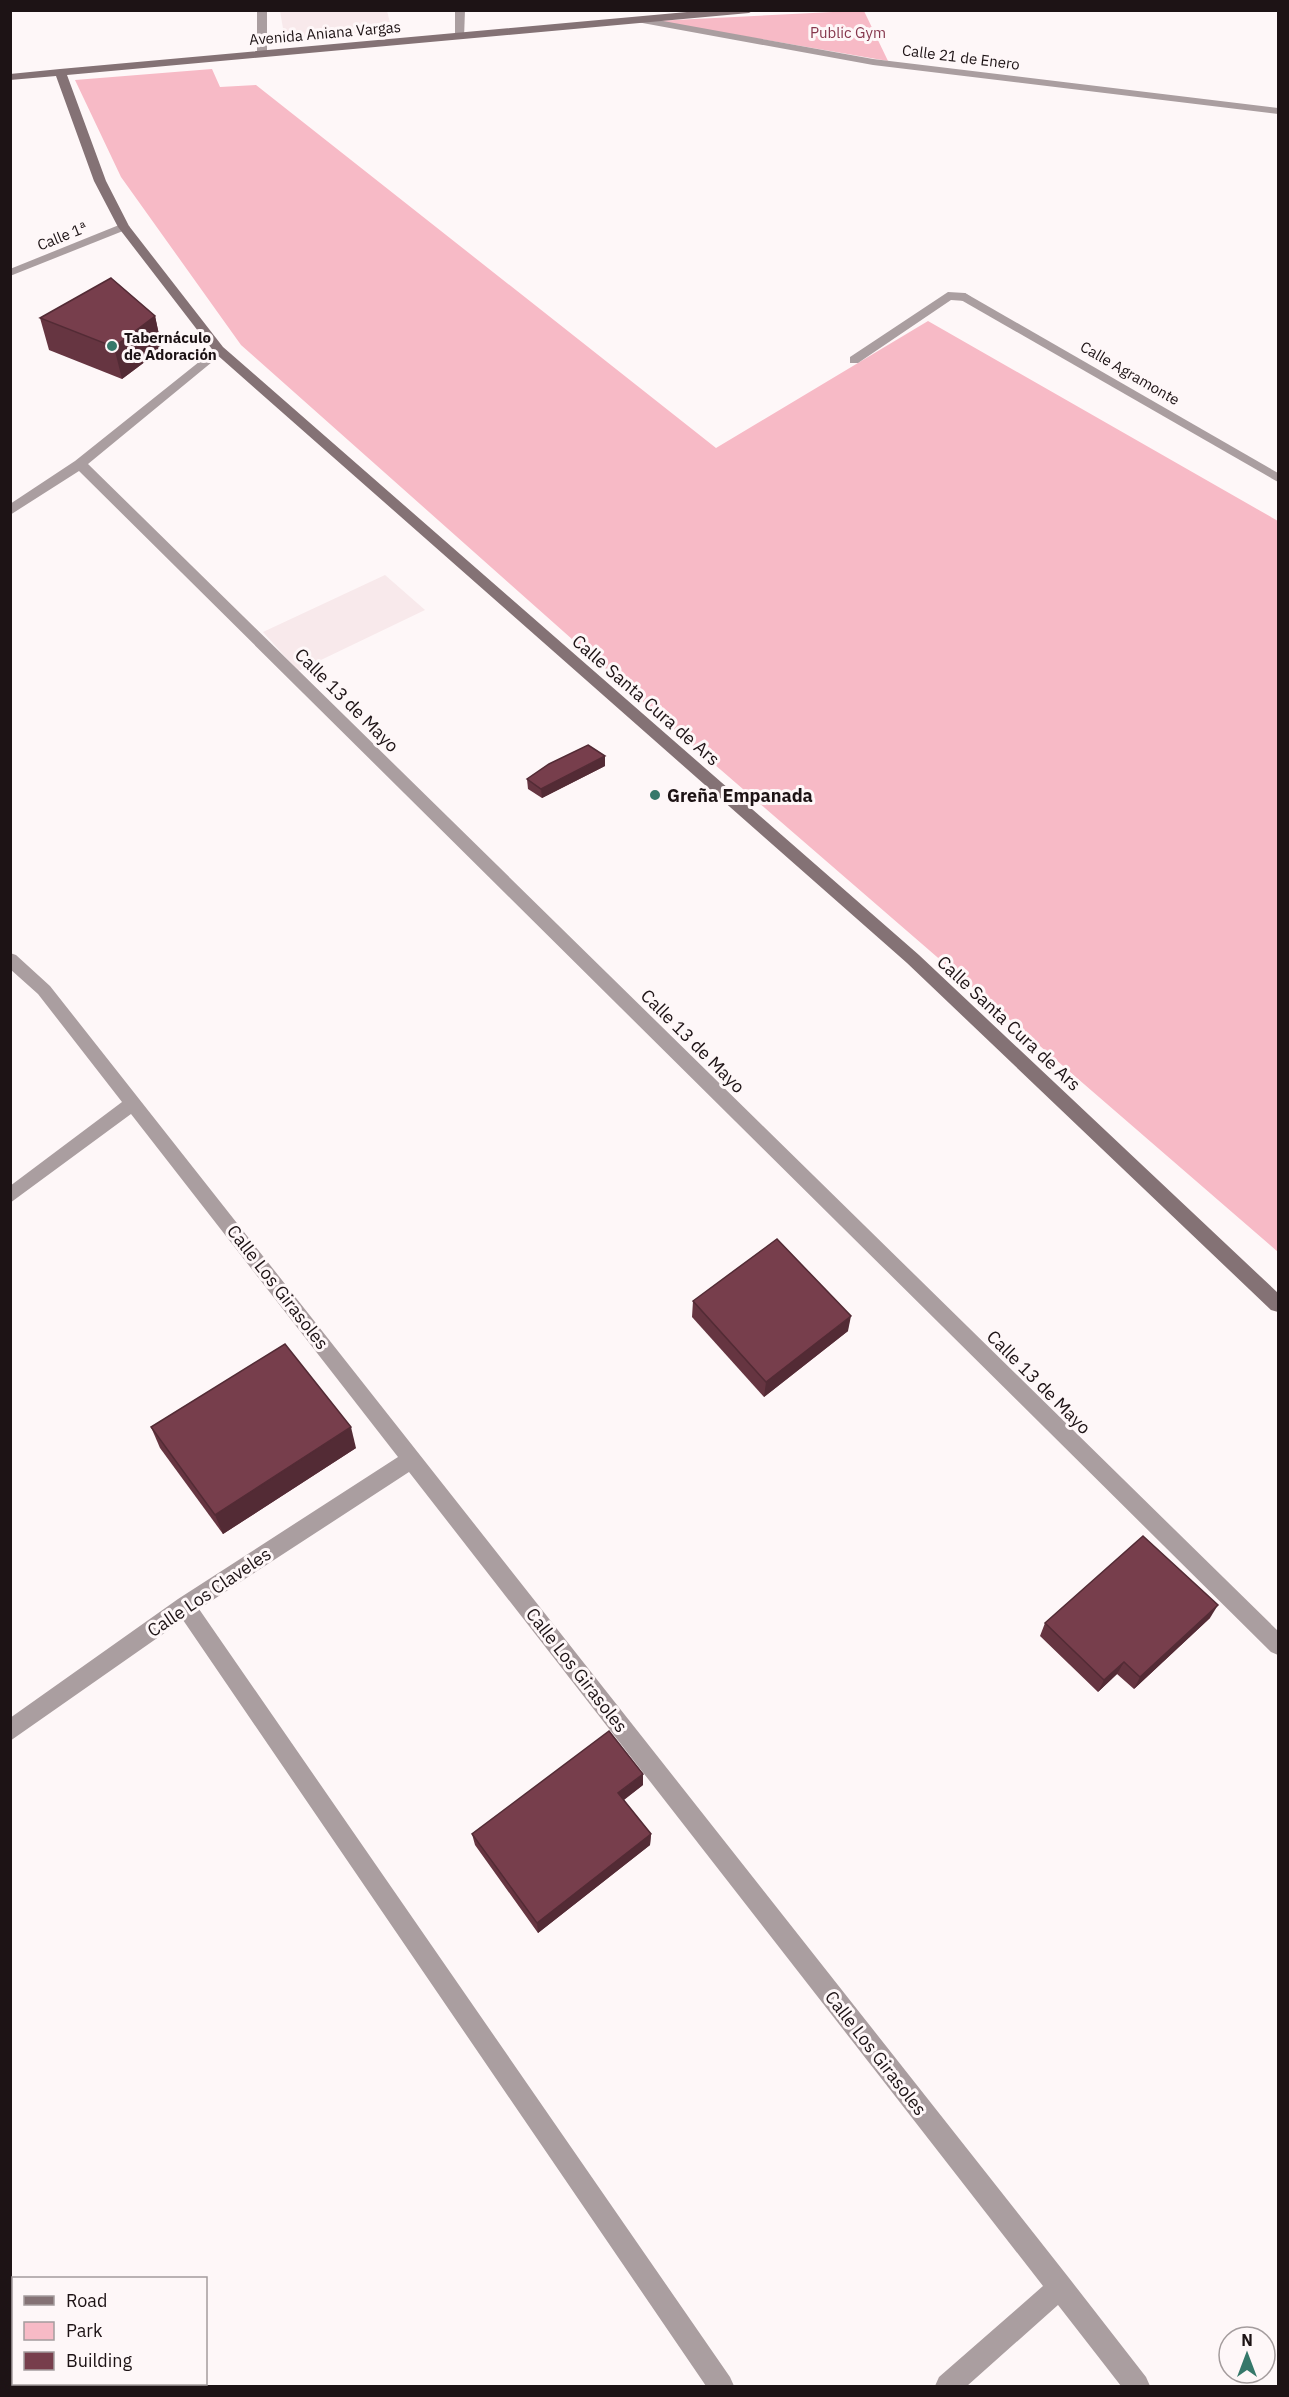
<svg xmlns="http://www.w3.org/2000/svg" width="1289" height="2397" font-family="'IBM Plex Sans',sans-serif">
<style>
.built{fill:#f8e9eb}
.green{fill:#f7bac6}
.lines{fill:none;stroke-linecap:round;stroke-linejoin:round}
.lane{fill:#aa9ea0;fill-rule:evenodd}
.street{fill:#aa9ea0;fill-rule:evenodd}
.secondary{fill:#847275;fill-rule:evenodd}
.wall{fill:#663541}
.shaded-wall{fill:#532b35}
.building{fill:#773e4c;stroke:#532b35;stroke-width:1.5}
.poi-dot{fill:#36786a;stroke:#fef7f8;stroke-width:2}
.labels{text-anchor:middle;dominant-baseline:central;stroke-width:6;stroke-linejoin:round;paint-order:stroke}
.far-park-label{font-size:15px;fill:#86374d;stroke:#fef7f8}
.far-street-label{font-size:15px;fill:#1d1315;stroke:#fef7f8}
.far-poi-label{font-size:15px;font-weight:bold;fill:#1d1315;stroke:#fef7f8;text-anchor:start}
.street-label{font-size:18px;fill:#1d1315;stroke:#fef7f8}
.poi-label{font-size:18px;font-weight:bold;fill:#1d1315;stroke:#fef7f8;text-anchor:start}
</style>
<rect width="100%" height="100%" fill="#fef7f8"/>
<g class="built">
<polygon points="280,11 387,11 392,30 285,40"/>
<polygon points="385,575 425,610 298,671 263,632"/>
</g>
<g class="green">
<polygon points="864,11 888,61 655,21 853,11"/>
<polygon points="212,69 220,87 256,85 716,448 928,321 1278,521 1278,1252 662,719 241,345 121,177 75,80"/>
</g>
<g class="lines">
<polygon class="lane" points="948,292 965,293 971,297 965,301 951,300 858,363 850,363 850,357"/>
<g class="street">
<polygon points="257,10 267,10 267,54 262,57 257,54"/>
<polygon points="455,10 465,10 464,38 455,36"/>
<polygon points="641,17 873,59 1278,108 1278,114 873,65 637,22 636,20"/>
<polygon points="124,223 130,227 128,229 10,276 10,269"/>
<polygon points="965,293 1278,473 1278,482 961,300 959,297"/>
<polygon points="219,346 225,350 223,353 88,464 1278,1631 1278,1655 1271,1652 79,471 10,515 10,504 75,461"/>
<polygon points="10,953 16,955 50,986 1069,2278 1146,2377 1150,2386 1121,2386 1058,2305 967,2386 935,2386 939,2377 1043,2286 409,1472 199,1609 730,2377 734,2386 706,2386 183,1620 10,1741 10,1718 178,1599 398,1457 131,1114 10,1203 10,1186 122,1102 38,994 10,969"/>
</g>
<polygon class="secondary" points="709,10 754,10 749,13 67,75 106,181 129,226 223,347 919,955 1278,1293 1278,1312 1271,1310 907,963 215,353 118,227 94,181 56,76 10,80 10,74 60,69"/>
</g>
<g class="wall">
<polygon points="155,316 162,349 122,379 49,350 40,318"/>
<polygon points="605,766 542,798 528,789 527,779"/>
<polygon points="693,1301 848,1331 764,1397 692,1317"/>
<polygon points="151,1427 356,1448 223,1534 160,1448"/>
<polygon points="1210,1618 1134,1689 1117,1674 1098,1692 1040,1636 1045,1623"/>
<polygon points="643,1785 624,1800 651,1834 650,1845 538,1933 475,1845 472,1834"/>
</g>
<g class="shaded-wall">
<polygon points="155,316 162,349 122,379 114,347"/>
<polygon points="605,756 605,766 542,798 541,789"/>
<polygon points="851,1316 848,1331 764,1397 766,1382"/>
<polygon points="351,1427 356,1448 223,1534 215,1515"/>
<polygon points="1218,1605 1210,1618 1134,1689 1140,1677"/>
<polygon points="1124,1662 1117,1674 1098,1692 1104,1680"/>
<polygon points="643,1774 643,1785 618,1804 618,1793"/>
<polygon points="651,1834 650,1845 538,1933 537,1923"/>
</g>
<g class="building">
<polygon points="111,278 155,316 114,347 40,318"/>
<polygon points="588,745 605,756 541,789 527,779 549,764"/>
<polygon points="777,1239 851,1316 766,1382 693,1301"/>
<polygon points="285,1344 351,1427 215,1515 151,1427"/>
<polygon points="1143,1536 1218,1605 1140,1677 1124,1662 1104,1680 1045,1623"/>
<polygon points="609,1731 643,1774 618,1793 651,1834 537,1923 472,1834"/>
</g>
<g class="poi-dot">
<circle cx="112" cy="346" r="6"/>
<circle cx="655" cy="795" r="6"/>
</g>
<g class="labels">
<g class="far-park-label">
<text x="848" y="32">Public Gym</text>
</g>
<g class="far-street-label">
<text transform="translate(325 33) rotate(-5)">Avenida Aniana Vargas</text>
<text transform="translate(961 57) rotate(7)">Calle 21 de Enero</text>
<text transform="translate(62 236) rotate(-22)">Calle 1ª</text>
<text transform="translate(1130 373) rotate(30)">Calle Agramonte</text>
</g>
<g class="far-poi-label">
<text x="124" y="337">Tabernáculo<tspan x="124" dy="17">de Adoración</tspan></text>
</g>
<g class="street-label">
<text transform="translate(347 700) rotate(45)">Calle 13 de Mayo</text>
<text transform="translate(646 700) rotate(41)">Calle Santa Cura de Ars</text>
<text transform="translate(1009 1023) rotate(43)">Calle Santa Cura de Ars</text>
<text transform="translate(693 1041) rotate(45)">Calle 13 de Mayo</text>
<text transform="translate(278 1287) rotate(52)">Calle Los Girasoles</text>
<text transform="translate(1039 1382) rotate(45)">Calle 13 de Mayo</text>
<text transform="translate(209 1592) rotate(-34)">Calle Los Claveles</text>
<text transform="translate(577 1670) rotate(52)">Calle Los Girasoles</text>
<text transform="translate(876 2053) rotate(52)">Calle Los Girasoles</text>
</g>
<g class="poi-label">
<text x="667" y="795">Greña Empanada</text>
</g>
</g>
<rect width="1289" height="2397" fill="none" stroke="#1d1315" stroke-width="24"/>
<rect x="12" y="2277" width="195" height="108" fill="#fef7f8" stroke="#a49c9d" stroke-width="1.5"/>
<rect x="24" y="2296" width="30" height="9" fill="#847275" stroke="#a49c9d" stroke-width="1.5"/>
<text x="66" y="2307" font-size="18" fill="#1d1315">Road</text>
<rect x="24" y="2322" width="30" height="18" fill="#f7bac6" stroke="#a49c9d" stroke-width="1.5"/>
<text x="66" y="2337" font-size="18" fill="#1d1315">Park</text>
<rect x="24" y="2352" width="30" height="18" fill="#773e4c" stroke="#a49c9d" stroke-width="1.5"/>
<text x="66" y="2367" font-size="18" fill="#1d1315">Building</text>
<g transform="translate(1247 2355)"><circle r="28" fill="#fef7f8" stroke="#a49c9d" stroke-width="1.5"/>
<path d="M0-4.5L10 22L0 15L-10 22Z" fill="#36786a"/>
<text y="-9" font-size="16" font-weight="bold" text-anchor="middle" fill="#1d1315">N</text>
</g>
</svg>
